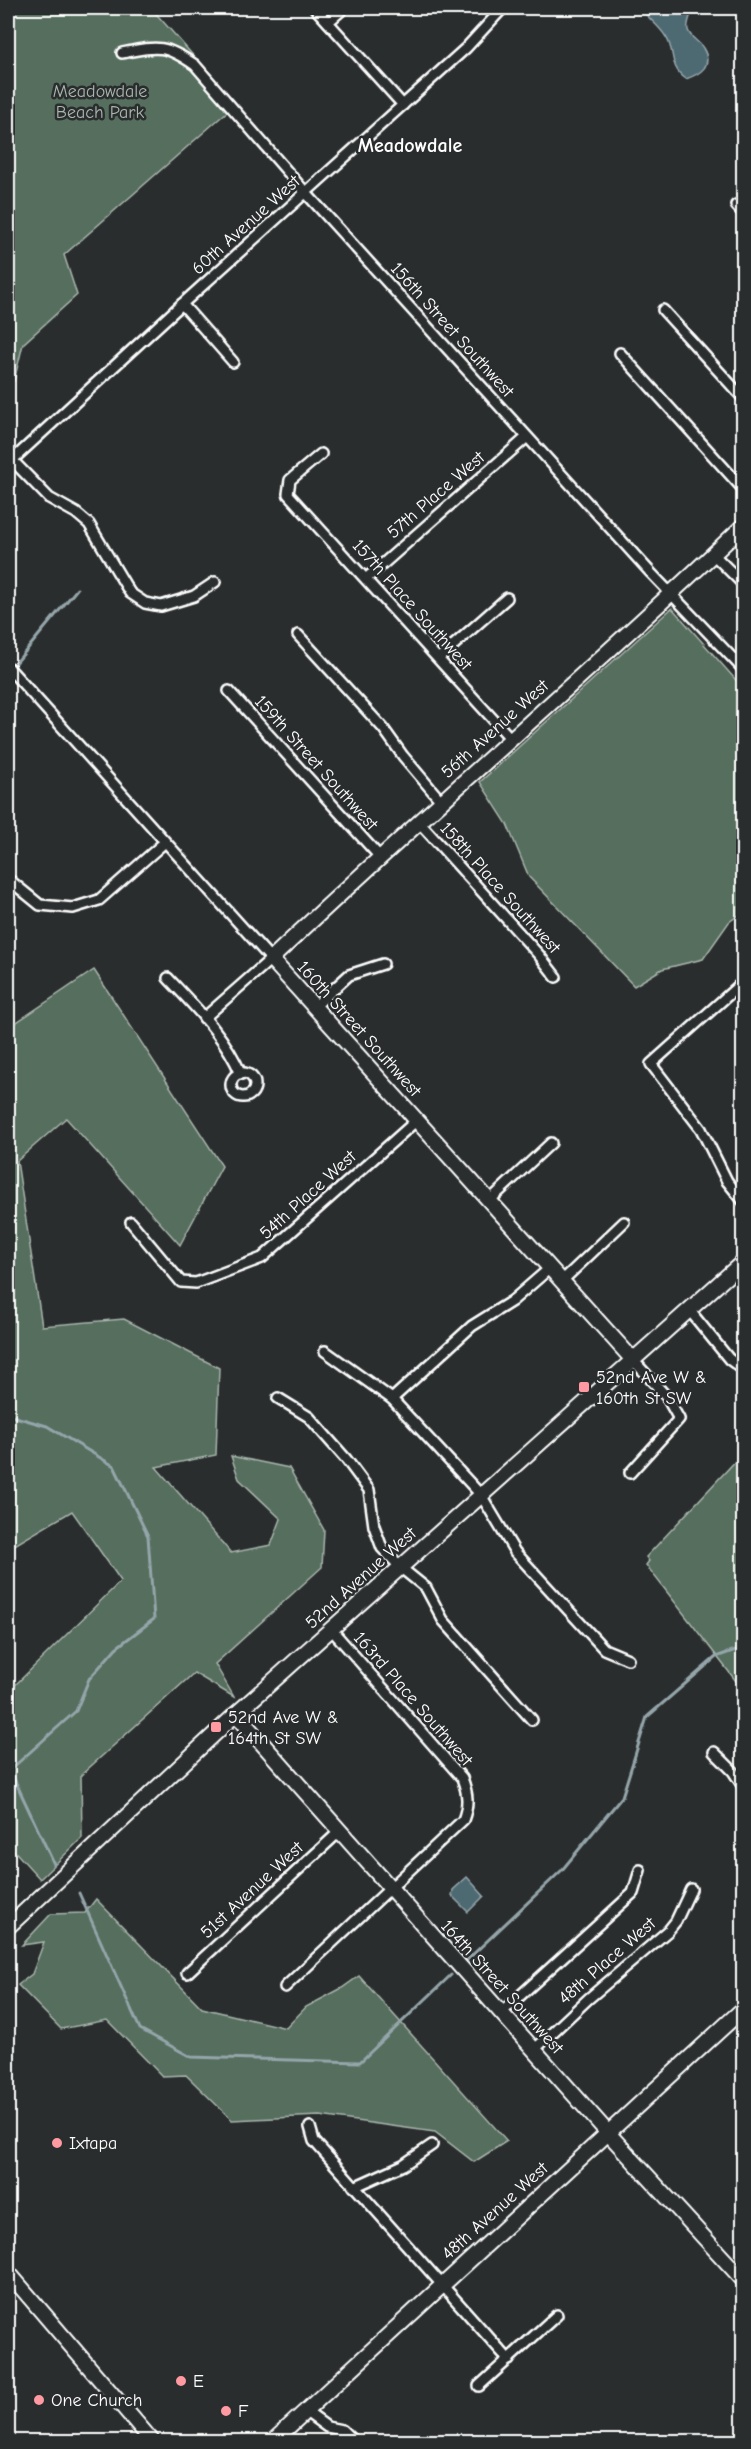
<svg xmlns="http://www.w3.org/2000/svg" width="751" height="2449" font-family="'Comic Neue',sans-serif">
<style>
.green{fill:#546e5d;stroke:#aab6ae;stroke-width:1.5}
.water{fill:#4e6a73;stroke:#95a6ab;stroke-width:1.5}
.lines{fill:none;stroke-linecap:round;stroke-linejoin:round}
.stream{stroke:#95a6ab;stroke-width:3}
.street-casing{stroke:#fff;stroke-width:14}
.secondary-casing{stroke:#fff;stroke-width:18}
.street{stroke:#2a2d2e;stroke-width:9}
.secondary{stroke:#2a2d2e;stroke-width:14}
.poi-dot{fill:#ff9aa2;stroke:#2a2d2e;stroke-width:2}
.labels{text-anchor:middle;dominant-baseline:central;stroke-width:5;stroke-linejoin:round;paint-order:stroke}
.park-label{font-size:18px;fill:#aab6ae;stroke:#2a2d2e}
.street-label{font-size:18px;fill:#fff;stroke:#2a2d2e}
.poi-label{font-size:18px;fill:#fff;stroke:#2a2d2e;text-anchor:start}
.neighbourhood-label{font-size:20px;font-weight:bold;fill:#fff;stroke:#2a2d2e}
</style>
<rect width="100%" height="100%" fill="#2a2d2e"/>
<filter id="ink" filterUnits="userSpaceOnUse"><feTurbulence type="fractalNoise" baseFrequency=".0167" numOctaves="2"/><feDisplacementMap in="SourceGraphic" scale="12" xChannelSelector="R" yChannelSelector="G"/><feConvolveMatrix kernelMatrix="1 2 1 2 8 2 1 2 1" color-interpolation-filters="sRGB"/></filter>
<g filter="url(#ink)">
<g class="green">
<polygon points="8,8 151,8 236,104 64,255 77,295 23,344 14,381 8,386"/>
<polygon points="672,608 743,688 743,912 729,922 703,959 662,969 634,986 529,877 507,824 480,782"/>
<polygon points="94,970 222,1166 180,1245 66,1118 17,1161 42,1326 124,1319 219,1368 216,1455 156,1467 231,1553 271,1545 281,1519 239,1479 231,1456 289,1468 324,1530 322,1567 215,1664 234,1697 194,1673 81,1775 82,1838 40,1879 8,1844 8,1692 121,1581 72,1511 8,1549 8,1028"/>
<polygon points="743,1453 743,1690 646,1565 649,1561 646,1557"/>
<polygon points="96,1899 202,2008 286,2028 306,2007 342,1988 359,1976 507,2141 474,2162 435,2132 320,2116 232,2120 186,2075 162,2076 107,2020 61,2029 18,1985 32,1974 44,1942 22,1945 51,1914 85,1913"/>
</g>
<g class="water">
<path d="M 641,8 L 692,8 C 692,15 686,23 688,30 C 690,38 699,41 703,48 C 714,66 700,74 686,79 C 668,66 676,52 666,37 C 659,25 648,19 641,8 Z"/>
<polygon points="467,1877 484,1896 468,1912 452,1896 453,1890"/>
</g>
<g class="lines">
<g class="stream">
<polyline points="15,664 77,589"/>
<polyline points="8,1415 47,1426 114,1466 148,1536 154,1619 116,1648 89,1679 76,1711 10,1770 54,1864"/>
<polyline points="79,1893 140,2029 191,2057 360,2062 451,1975"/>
<polyline points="466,1961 562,1870 622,1797 647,1717 716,1657 744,1647"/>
</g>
<g class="street-casing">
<g id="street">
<polyline points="315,8 403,105"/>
<polyline points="328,22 344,8"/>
<path d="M 122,53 C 158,46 165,44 195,65 L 306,193 L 651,573 L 744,670"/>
<polyline points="736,205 744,214"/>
<polyline points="182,304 233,362"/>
<polyline points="663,310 744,399"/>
<polyline points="620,353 744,490"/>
<polyline points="321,454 290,480 288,494 511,739"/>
<polyline points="12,460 49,498 76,513 89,524 130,593 145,603 161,606 194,596 215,582"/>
<polyline points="8,464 182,304 466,48 503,8"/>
<polyline points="713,554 744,585"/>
<polyline points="367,578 527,437"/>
<polyline points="298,635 383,728 403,756 441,801"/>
<polyline points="439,658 507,598"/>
<polyline points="8,667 271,959 204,1018"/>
<polyline points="229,691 379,856"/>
<polyline points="418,821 539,955 556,977"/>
<polyline points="8,879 40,905 73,908 99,900 165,842"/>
<path d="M 168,978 C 196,1008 225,1036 241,1074"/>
<polyline points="744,981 651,1064 701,1129 727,1181 744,1202"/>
<polyline points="314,1007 349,975 383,964"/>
<circle cx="243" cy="1085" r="12"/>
<polyline points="489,1201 551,1143"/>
<polyline points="131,1222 181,1282 196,1283 262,1258 417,1120"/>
<polyline points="562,1281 624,1222"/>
<polyline points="690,1311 729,1359 744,1370"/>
<polyline points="325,1351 392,1399 481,1495 515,1552 604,1649 628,1659"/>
<polyline points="278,1398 309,1417 346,1459 369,1490 374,1526 382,1548 400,1567 426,1588 443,1620 532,1720"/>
<polyline points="392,1399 472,1326 512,1301 550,1268"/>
<polyline points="630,1473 679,1419 666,1396 634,1361"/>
<polyline points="714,1752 733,1771 744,1788"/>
<polyline points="187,1973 340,1831"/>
<path d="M 285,1987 L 463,1820 C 469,1804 468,1794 462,1778 L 331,1629"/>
<polyline points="501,2013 633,1893 640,1870"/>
<polyline points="534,2050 588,1999 668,1931 676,1921 691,1889"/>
<polyline points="310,2127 314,2141 509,2360"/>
<polyline points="354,2187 403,2165 432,2145"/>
<polyline points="479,2386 557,2315"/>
<polyline points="305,2411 327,2427 342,2430 354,2442"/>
</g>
</g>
<g class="secondary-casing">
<g id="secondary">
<path d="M 634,1361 L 271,959 C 426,812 589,673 744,525"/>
<polyline points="236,1714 608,2133 744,2281"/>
<polyline points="8,1927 236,1714 744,1261"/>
<polyline points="8,2272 153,2442"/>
<polyline points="272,2442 744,2008"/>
</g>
</g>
<use href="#street" class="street"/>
<use href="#secondary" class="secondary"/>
</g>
</g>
<g class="poi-dot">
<rect x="578" y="1381" width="12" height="12" rx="3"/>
<rect x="210" y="1721" width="12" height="12" rx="3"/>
<circle cx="57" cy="2143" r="6"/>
<circle cx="181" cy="2381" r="6"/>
<circle cx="39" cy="2400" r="6"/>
<circle cx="226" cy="2411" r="6"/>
</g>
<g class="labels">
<g class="park-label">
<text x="100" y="91">Meadowdale<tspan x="100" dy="21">Beach Park</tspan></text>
</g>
<g class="street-label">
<text transform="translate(246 225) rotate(-42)">60th Avenue West</text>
<text transform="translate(452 330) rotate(48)">156th Street Southwest</text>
<text transform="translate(436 495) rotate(-41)">57th Place West</text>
<text transform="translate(412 605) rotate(48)">157th Place Southwest</text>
<text transform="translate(495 729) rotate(-42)">56th Avenue West</text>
<text transform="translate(316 763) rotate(48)">159th Street Southwest</text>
<text transform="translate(500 888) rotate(48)">158th Place Southwest</text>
<text transform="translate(359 1029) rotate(48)">160th Street Southwest</text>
<text transform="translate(308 1195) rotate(-42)">54th Place West</text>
<text transform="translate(361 1578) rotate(-42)">52nd Avenue West</text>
<text transform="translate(413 1699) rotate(49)">163rd Place Southwest</text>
<text transform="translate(252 1890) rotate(-43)">51st Avenue West</text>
<text transform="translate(607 1961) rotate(-41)">48th Place West</text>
<text transform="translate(502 1987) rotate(48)">164th Street Southwest</text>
<text transform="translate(495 2211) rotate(-42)">48th Avenue West</text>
</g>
<g class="poi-label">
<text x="596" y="1377">52nd Ave W &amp;<tspan x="596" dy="21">160th St SW</tspan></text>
<text x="228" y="1717">52nd Ave W &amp;<tspan x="228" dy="21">164th St SW</tspan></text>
<text x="69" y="2143">Ixtapa</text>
<text x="193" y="2381">E</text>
<text x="51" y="2400">One Church</text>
<text x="238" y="2411">F</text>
</g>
<g class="neighbourhood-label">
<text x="410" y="145">Meadowdale</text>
</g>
</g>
<rect width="751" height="2449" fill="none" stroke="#2a2d2e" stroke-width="30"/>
<rect x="15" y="15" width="721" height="2419" fill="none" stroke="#fff" stroke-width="2" filter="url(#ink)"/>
</svg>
